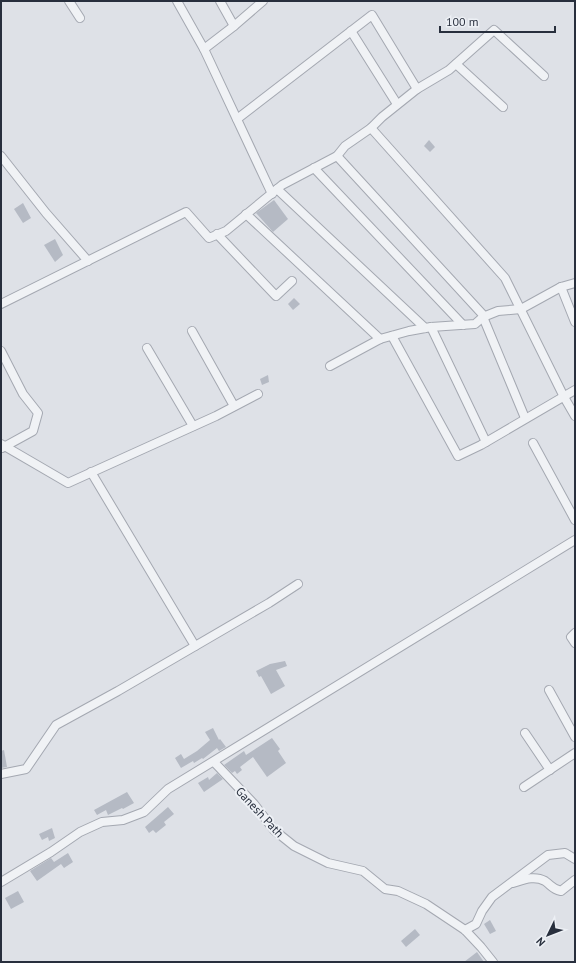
<svg xmlns="http://www.w3.org/2000/svg" width="576" height="963" font-family="'PT Sans',sans-serif">
<style>
.building{fill:#b5bac4}
.lines{fill:none;stroke-linecap:round;stroke-linejoin:round}
.street-casing{stroke:#a4a8b1;stroke-width:10}
.street{stroke:#f0f2f5;stroke-width:8}
.labels{text-anchor:middle;dominant-baseline:central;stroke-width:4;stroke-linejoin:round;paint-order:stroke}
.street-label{font-size:12px;fill:#282f3d;stroke:#edf0f5}
</style>
<rect width="100%" height="100%" fill="#dee1e7"/>
<g class="building">
<polygon points="429,140 435,147 430,152 424,146"/>
<polygon points="274,200 288,219 273,232 256,213"/>
<polygon points="23,203 31,218 23,223 14,209"/>
<polygon points="55,239 63,255 55,262 44,245"/>
<polygon points="294,298 300,304 293,310 288,304"/>
<polygon points="268,375 269,382 262,385 260,379"/>
<polygon points="285,661 287,666 276,670 285,686 271,694 261,676 259,677 256,671 270,664"/>
<polygon points="213,728 219,740 220,739 226,747 219,751 217,748 203,759 202,758 194,763 193,761 181,768 175,758 181,754 184,759 197,751 210,740 205,732"/>
<polygon points="272,738 280,749 278,751 286,763 267,777 253,757 240,767 242,770 237,774 235,771 232,773 224,765 244,751 246,755"/>
<polygon points="4,750 7,767 1,768 1,751"/>
<polygon points="217,773 223,779 204,792 198,783 208,777 209,780"/>
<polygon points="127,792 134,803 123,809 122,808 108,815 106,810 97,815 94,810"/>
<polygon points="168,807 174,814 164,822 166,825 156,833 153,830 149,833 145,827"/>
<polygon points="52,828 55,838 49,841 48,837 42,840 39,834"/>
<polygon points="68,853 73,862 64,868 61,864 37,881 30,871 51,858 54,862"/>
<polygon points="18,891 24,902 11,909 5,898"/>
<polygon points="490,920 496,931 490,934 484,924"/>
<polygon points="415,929 420,935 406,947 401,941"/>
<polygon points="477,952 484,962 464,962"/>
</g>
<g class="lines">
<g class="street-casing">
<g id="street">
<polyline points="69,1 80,18"/>
<polyline points="177,1 204,49 272,194"/>
<polyline points="220,1 234,26"/>
<polyline points="351,31 397,104"/>
<polyline points="204,49 234,26 263,1"/>
<polyline points="456,64 503,107"/>
<polyline points="417,89 449,70 494,30 544,76"/>
<polyline points="371,128 505,278 564,397 575,416"/>
<polyline points="1,156 46,213 88,261"/>
<polyline points="337,156 485,317"/>
<polyline points="314,168 463,325"/>
<polyline points="277,189 425,328"/>
<polyline points="246,214 380,339"/>
<polyline points="217,234 276,296 292,281"/>
<polyline points="561,287 575,322"/>
<polyline points="1,304 186,212 209,238 226,231 282,185 337,156 345,146 371,128 382,117 417,89 372,15 237,119"/>
<polyline points="483,317 525,418"/>
<polyline points="431,327 486,442"/>
<polyline points="192,331 234,406"/>
<polyline points="392,336 458,456 481,445 575,390"/>
<polyline points="147,348 193,426"/>
<polyline points="1,351 23,394 38,413 33,431 2,448"/>
<polyline points="330,366 380,339 409,331 431,327 475,324 483,317 498,311 521,309 561,287 575,283"/>
<polyline points="533,443 575,520"/>
<polyline points="1,444 68,483 216,416 258,394"/>
<polyline points="91,472 195,646"/>
<polyline points="575,633 571,637 575,643"/>
<polyline points="549,690 575,737"/>
<polyline points="525,733 550,770"/>
<polyline points="214,762 254,804 274,830 294,846 328,863 363,871 385,889 398,891 426,904 465,930 481,947 493,962"/>
<polyline points="1,774 26,769 56,725 118,691 269,603 298,584"/>
<polyline points="524,787 575,753"/>
<polyline points="1,882 51,852 80,832 102,822 123,820 144,812 168,789 575,540"/>
<path d="M 513,883 C 523,880 534,875 545,881 C 552,886 552,889 561,891 L 575,880"/>
<polyline points="465,930 476,924 482,911 492,897 548,855 565,853 575,859"/>
</g>
</g>
<use href="#street" class="street"/>
</g>
<g class="labels">
<g class="street-label">
<text transform="translate(260 812) rotate(47)">Ganesh Path</text>
</g>
</g>
<rect width="576" height="963" fill="none" stroke="#282f3d" stroke-width="4"/>
<g transform="translate(548 935) rotate(227)" stroke="#edf0f5" stroke-width="3" paint-order="stroke">
<path d="M0-3L7 15L0 10L-7 15Z" fill="#282f3d"/>
<text y="-6" font-size="11" font-weight="bold" text-anchor="middle" fill="#282f3d">N</text>
</g>
<path d="M440 26v6h115v-6" fill="none" stroke="#282f3d" stroke-width="2"/>
<text x="446" y="26" font-size="12" fill="#282f3d" stroke="#edf0f5" stroke-width="3" paint-order="stroke">100 m</text>
</svg>
